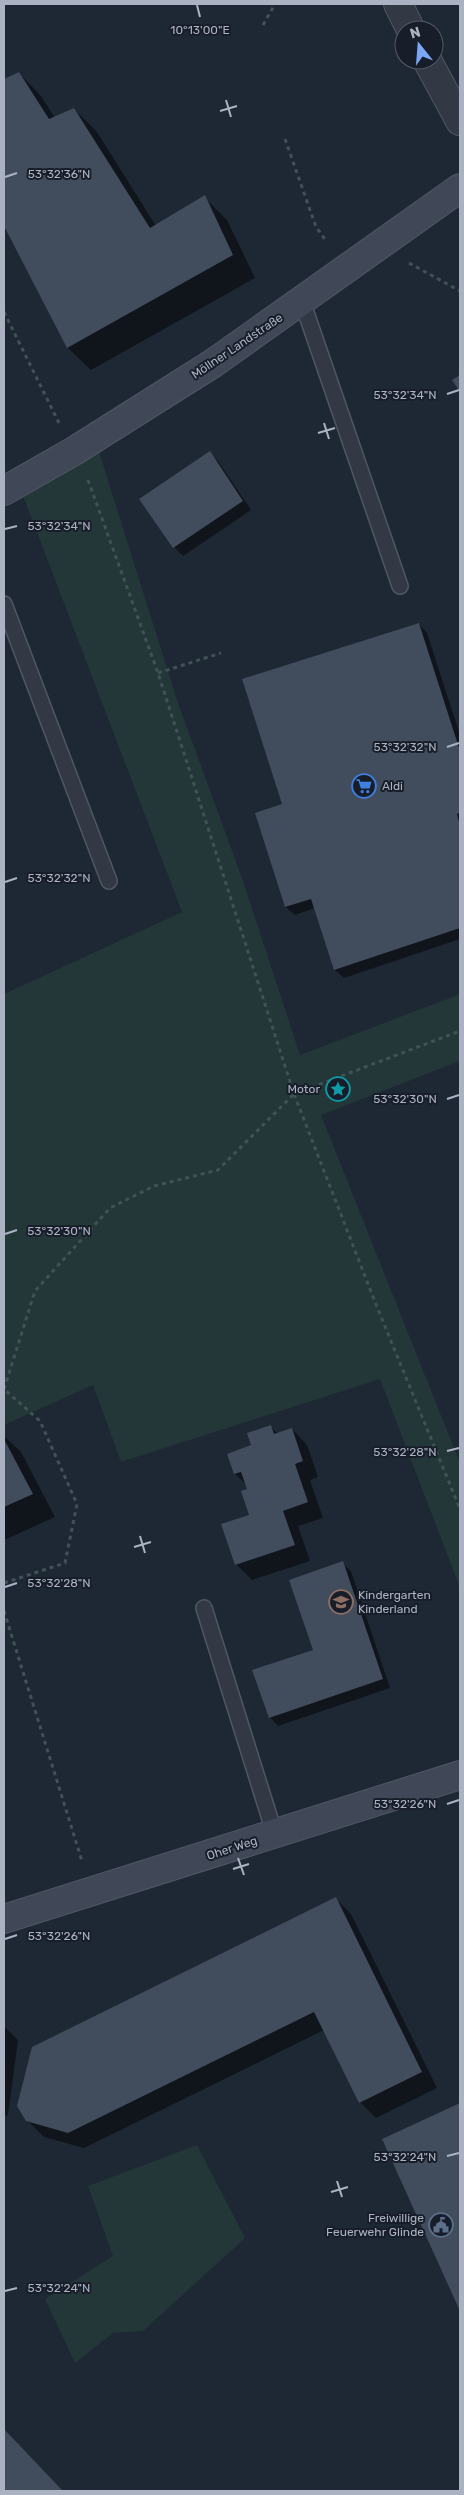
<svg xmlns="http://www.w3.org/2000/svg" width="464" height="2495" font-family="Rubik,sans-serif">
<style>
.green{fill:#233638}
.shadow{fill:#0007}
.building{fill:#414c5d}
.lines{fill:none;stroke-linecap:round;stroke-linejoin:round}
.lane-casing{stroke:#4f5664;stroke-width:18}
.street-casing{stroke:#4f5664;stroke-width:30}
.secondary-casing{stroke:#4f5664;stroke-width:30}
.path{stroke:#405255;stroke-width:3;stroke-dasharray:4 4;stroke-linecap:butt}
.lane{stroke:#323945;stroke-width:15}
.street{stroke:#323945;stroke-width:28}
.secondary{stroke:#404858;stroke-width:28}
.ticks{fill:none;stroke:#abb3c3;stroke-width:2}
.labels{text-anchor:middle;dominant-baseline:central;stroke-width:4;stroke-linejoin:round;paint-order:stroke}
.street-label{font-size:12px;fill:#abb3c3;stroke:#181e29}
.poi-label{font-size:12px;fill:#abb3c3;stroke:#181e29;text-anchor:start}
.ticks-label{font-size:12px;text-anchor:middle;fill:#abb3c3;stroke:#181e29;stroke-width:4;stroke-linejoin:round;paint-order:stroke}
</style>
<rect width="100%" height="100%" fill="#1e2734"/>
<g class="green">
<polygon points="96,442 177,700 242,878 300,1055 460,994 460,1061 321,1115 460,1463 460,1588 380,1379 121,1462 93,1385 4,1425 4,994 182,912 20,488"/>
<polygon points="197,2145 245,2238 143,2331 113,2333 75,2363 45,2299 113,2256 88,2186"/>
</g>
<g class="shadow">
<polygon points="19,73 41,96 55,118 74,109 97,132 156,226 204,197 227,220 255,278 91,370 68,348 4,223 4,80"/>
<polygon points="209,453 218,461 251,510 183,556 174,547 141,499"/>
<polygon points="419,624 427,633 460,735 460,939 344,978 335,970 315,908 295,915 286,907 284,805"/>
<polygon points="271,1427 278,1434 292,1429 307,1445 318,1477 310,1480 323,1518 298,1526 310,1561 252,1580 236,1564 250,1516 247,1485 235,1474 252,1446"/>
<polygon points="4,1436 21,1452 55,1517 4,1540"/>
<polygon points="342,1563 351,1571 390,1688 278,1726 270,1717 315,1651"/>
<polygon points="336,1899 351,1914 437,2088 376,2118 360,2102 324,2030 84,2148 44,2137 27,2120"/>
<polygon points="4,2026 18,2040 8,2115 4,2117"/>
<polygon points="460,2104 460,2308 383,2139"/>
<polygon points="4,2429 63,2491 4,2491"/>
</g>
<g class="building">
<polygon points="19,72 49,119 74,108 150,228 205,195 233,255 67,348 4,226 4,79"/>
<polygon points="460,375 460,392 452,380"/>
<polygon points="210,451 243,501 173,548 139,499"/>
<polygon points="419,623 460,751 460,813 457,814 460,826 460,928 334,970 311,899 285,907 255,813 282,804 242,679"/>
<polygon points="271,1425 274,1434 292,1428 303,1461 295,1464 308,1502 283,1511 295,1545 235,1565 221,1524 249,1515 241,1491 247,1489 241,1472 234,1474 227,1454 251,1445 247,1433"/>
<polygon points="4,1439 33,1494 4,1507"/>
<polygon points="343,1561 383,1679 269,1718 252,1670 313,1650 289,1580"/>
<polygon points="336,1897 422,2072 359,2103 314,2012 68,2133 26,2121 17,2106 32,2047"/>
<polygon points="460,2103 460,2311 382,2139"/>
<polygon points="4,2429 26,2452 63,2491 4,2491"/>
</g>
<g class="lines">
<g class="lane-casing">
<g id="lane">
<polyline points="302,301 400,586"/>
<polyline points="4,604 109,881"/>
<polyline points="204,1608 275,1835"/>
</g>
</g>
<g class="street-casing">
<g id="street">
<polyline points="398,4 411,30"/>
<polyline points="427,60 460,121"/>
</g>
</g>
<g class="secondary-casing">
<g id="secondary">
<polyline points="4,491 74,451 212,364 460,188"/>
<polyline points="4,1919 460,1775"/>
</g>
</g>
<g class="path">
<polyline points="263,25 275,4"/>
<polyline points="285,139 316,227 327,242"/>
<polyline points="409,263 460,291"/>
<polyline points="4,312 59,423"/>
<polyline points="88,480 158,673 294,1094 377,1307 460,1509"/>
<polyline points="158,673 221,653"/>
<polyline points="4,1389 35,1291 110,1208 154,1186 218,1170 294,1094 460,1031"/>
<polyline points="4,1583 65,1563 77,1504 40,1421 4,1389"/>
<polyline points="4,1611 82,1861"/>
</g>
<use href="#lane" class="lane"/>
<use href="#street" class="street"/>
<use href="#secondary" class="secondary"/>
</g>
<path class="ticks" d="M 197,5 L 200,17M 226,100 L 231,117M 220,111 L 237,106M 5,177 L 17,173M 447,394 L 459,390M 324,423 L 329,439M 318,433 L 335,428M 5,529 L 17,526M 447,747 L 459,743M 5,882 L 17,878M 447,1099 L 459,1095M 5,1234 L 17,1230M 447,1451 L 459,1448M 140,1536 L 145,1553M 134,1547 L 151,1542M 5,1587 L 17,1583M 447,1804 L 459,1800M 238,1858 L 244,1875M 233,1869 L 249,1864M 5,1939 L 17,1935M 447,2156 L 459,2153M 337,2181 L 342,2197M 331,2192 L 348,2187M 5,2291 L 17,2288"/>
<defs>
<g id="supermarket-ring" transform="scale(1.25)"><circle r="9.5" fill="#181e29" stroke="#3f7fe0" stroke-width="1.5"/><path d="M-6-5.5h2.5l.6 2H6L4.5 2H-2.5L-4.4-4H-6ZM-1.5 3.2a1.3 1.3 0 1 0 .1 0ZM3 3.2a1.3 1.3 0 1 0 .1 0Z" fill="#3f7fe0"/></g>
<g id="sight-ring" transform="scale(1.25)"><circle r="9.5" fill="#181e29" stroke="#0f9aa8" stroke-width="1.5"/><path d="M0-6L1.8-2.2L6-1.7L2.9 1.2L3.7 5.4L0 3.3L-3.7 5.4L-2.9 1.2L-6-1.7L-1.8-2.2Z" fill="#0f9aa8"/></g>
<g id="school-ring" transform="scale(1.25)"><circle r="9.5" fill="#181e29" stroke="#8d6e63" stroke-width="1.5"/><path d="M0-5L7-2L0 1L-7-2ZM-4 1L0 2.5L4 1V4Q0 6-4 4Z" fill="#8d6e63"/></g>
<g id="civic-ring" transform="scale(1.25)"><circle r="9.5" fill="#181e29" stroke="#5c6f8a" stroke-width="1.5"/><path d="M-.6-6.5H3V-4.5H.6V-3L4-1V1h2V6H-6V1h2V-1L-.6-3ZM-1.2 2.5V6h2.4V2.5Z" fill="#5c6f8a"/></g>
</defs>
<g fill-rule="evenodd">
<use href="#supermarket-ring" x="364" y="786"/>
<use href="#sight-ring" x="338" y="1089"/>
<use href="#school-ring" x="341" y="1602"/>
<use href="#civic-ring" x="441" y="2225"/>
</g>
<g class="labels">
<g class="street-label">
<text transform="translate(237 346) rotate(-34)">Möllner Landstraße</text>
<text transform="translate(232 1848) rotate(-18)">Oher Weg</text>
</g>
<g class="poi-label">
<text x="382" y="786">Aldi</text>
<text x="320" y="1089" text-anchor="end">Motor</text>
<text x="358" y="1595">Kindergarten<tspan x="358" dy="14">Kinderland</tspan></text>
<text x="424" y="2218" text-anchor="end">Freiwillige<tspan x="424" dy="14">Feuerwehr Glinde</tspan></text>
</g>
</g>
<g class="ticks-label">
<text x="200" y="34">10°13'00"E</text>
<text x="59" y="178">53°32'36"N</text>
<text x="405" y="399">53°32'34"N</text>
<text x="59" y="530">53°32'34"N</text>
<text x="405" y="751">53°32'32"N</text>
<text x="59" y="882">53°32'32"N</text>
<text x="405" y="1103">53°32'30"N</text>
<text x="59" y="1235">53°32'30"N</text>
<text x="405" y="1456">53°32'28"N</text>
<text x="59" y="1587">53°32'28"N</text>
<text x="405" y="1808">53°32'26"N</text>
<text x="59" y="1940">53°32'26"N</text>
<text x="405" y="2161">53°32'24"N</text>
<text x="59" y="2292">53°32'24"N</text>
</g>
<rect width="464" height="2495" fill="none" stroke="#abb3c3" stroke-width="10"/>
<g transform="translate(419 45) rotate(343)"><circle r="24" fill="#181e29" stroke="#535a67"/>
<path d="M0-4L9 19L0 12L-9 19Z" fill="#7ca7f7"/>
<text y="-8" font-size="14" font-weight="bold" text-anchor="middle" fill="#abb3c3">N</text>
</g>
</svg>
